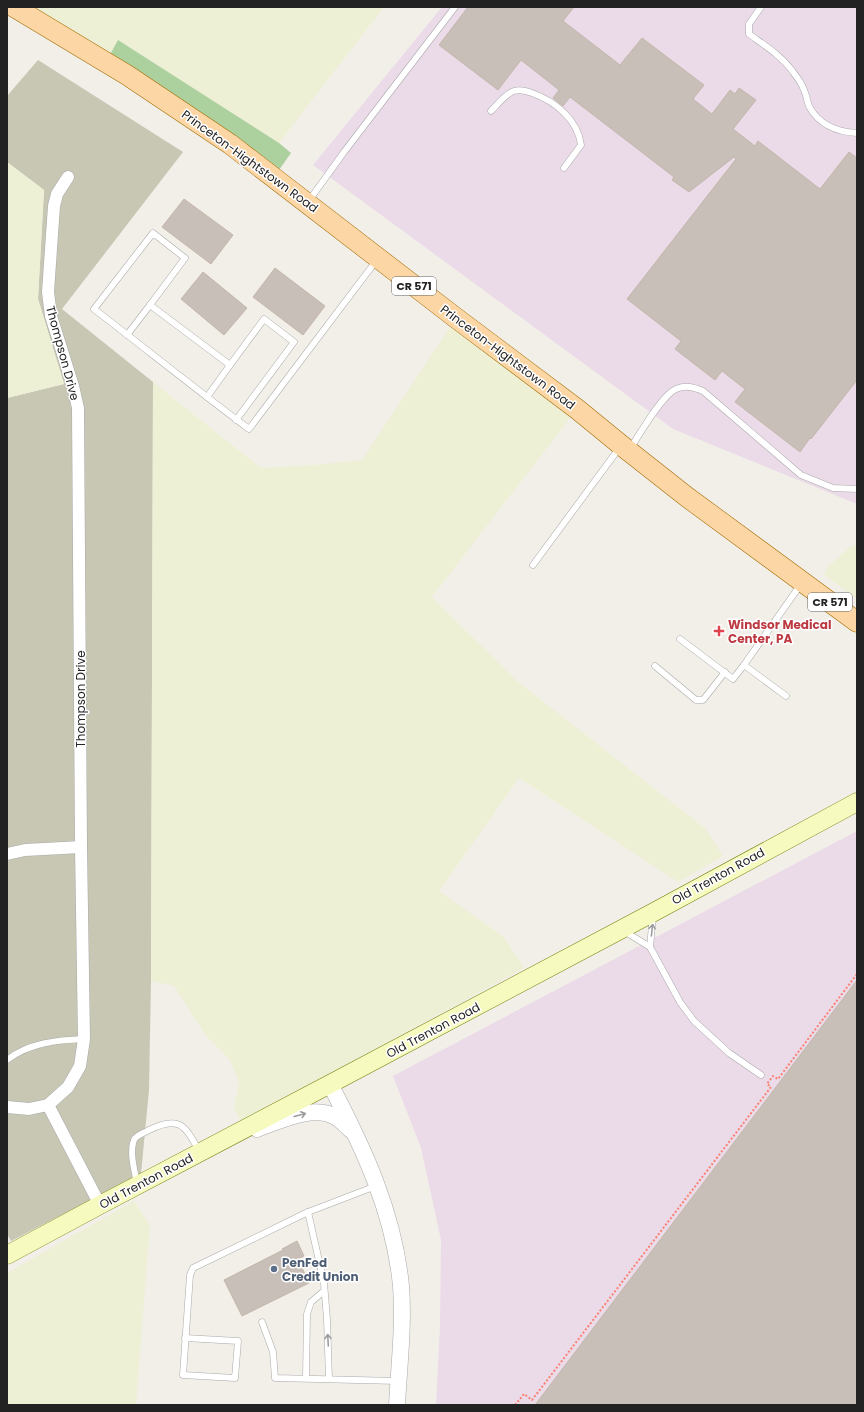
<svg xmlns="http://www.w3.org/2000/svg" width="864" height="1412" font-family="Poppins,sans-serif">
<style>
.industrial{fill:#ebdbe8}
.construction{fill:#c7c7b4}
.farmland{fill:#eef0d5}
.forest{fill:#add19e}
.building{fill:#c7bfb8;stroke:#c4b6ab}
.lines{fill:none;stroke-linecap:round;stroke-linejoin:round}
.service-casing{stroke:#a9a9a9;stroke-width:7}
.minor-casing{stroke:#a9a9a9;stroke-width:13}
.tertiary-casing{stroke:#a9a9a9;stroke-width:17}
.secondary-casing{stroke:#707d05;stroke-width:19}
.primary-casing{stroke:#a06b00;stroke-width:21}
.path{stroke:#fa8072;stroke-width:2;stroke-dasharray:2 2;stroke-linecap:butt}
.service{stroke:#fff;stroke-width:6}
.minor{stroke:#fff;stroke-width:12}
.tertiary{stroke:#fff;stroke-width:16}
.secondary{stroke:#f7fabf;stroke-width:18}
.primary{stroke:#fcd6a4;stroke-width:20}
.oneway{stroke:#9c9c9c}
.health-dot{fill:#e0444e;stroke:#fff;stroke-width:1.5}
.service-dot{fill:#5c6f8a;stroke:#fff;stroke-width:1.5}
.labels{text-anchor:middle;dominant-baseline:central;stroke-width:3;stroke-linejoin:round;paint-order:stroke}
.shield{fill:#fff;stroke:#646464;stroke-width:1}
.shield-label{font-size:11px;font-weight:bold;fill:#222}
.street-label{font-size:12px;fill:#222;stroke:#fff}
.health-label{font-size:12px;font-weight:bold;fill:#be3a42;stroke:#fff;text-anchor:start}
.service-label{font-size:12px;font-weight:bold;fill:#4e5e75;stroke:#fff;text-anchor:start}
</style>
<rect width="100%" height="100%" fill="#f2efe9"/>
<g class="industrial">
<polygon points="442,7 857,7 857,504 673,429 313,165"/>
<polygon points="857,831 857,1405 436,1405 440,1325 441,1240 421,1148 393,1076"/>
</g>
<polygon class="construction" points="38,60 183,152 62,309 153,382 151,981 149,1090 141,1174 11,1241 7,1234 7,398 64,384 38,299 44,190 7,162 7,96"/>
<g class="farmland">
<polygon points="14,7 384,7 279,143 118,40 106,62"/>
<polygon points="7,162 44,190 38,299 64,384 7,398"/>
<polygon points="456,318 577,409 432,597 517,681 706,829 723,856 678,882 519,778 439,891 503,936 524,968 241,1122 234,1108 239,1081 229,1059 206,1036 174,986 151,981 153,382 261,468 313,465 362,460"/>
<polygon points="857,545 857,599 824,575 827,568 851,546"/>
<polygon points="134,1201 150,1225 136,1405 7,1405 7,1273"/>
</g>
<polygon class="forest" points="118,40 279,143 291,153 274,177 106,62"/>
<g class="building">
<polygon points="468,7 574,7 563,21 620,65 642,38 704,85 693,99 712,114 730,90 735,94 739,88 756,100 733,129 755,146 758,141 820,189 849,152 857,158 857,380 811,439 810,438 800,452 735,402 745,389 722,371 715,380 675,349 681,341 627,299 736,159 734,157 689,192 672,180 674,177 570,97 563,106 553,98 559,90 521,60 498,90 439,45"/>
<polygon points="184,199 233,235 211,264 162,227"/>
<polygon points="275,268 325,306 303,335 253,297"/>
<polygon points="203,272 247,308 224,335 181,299"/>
<polygon points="857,980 857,1405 535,1405"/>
<polygon points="297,1241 304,1256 298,1259 309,1283 242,1316 224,1280 283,1250 282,1249"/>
</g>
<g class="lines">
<g class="service-casing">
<g id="service">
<path d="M 761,7 L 749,24 L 749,34 C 764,45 782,56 793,72 C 797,77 802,84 804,90 C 807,96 807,103 810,108 C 820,125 838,132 857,133"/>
<path d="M 491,111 C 497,105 505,94 514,91 C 520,89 527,91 532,93 C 555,101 578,120 581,145 L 564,168"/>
<polyline points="308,202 344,152 455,7"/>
<polyline points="127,335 150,305"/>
<polyline points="207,397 230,365"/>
<path d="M 236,420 L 294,342 L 264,319 L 230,365 L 150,305 L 185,258 L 153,233 L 94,309 C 146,349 197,390 249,429 L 376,261"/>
<path d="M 630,449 C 639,435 662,395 676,389 C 686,385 693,387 703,391 L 801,475 L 833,488 L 857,489"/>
<polyline points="533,565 620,447"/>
<polyline points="680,639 733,679 744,665"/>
<polyline points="655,666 696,700 703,700 725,672"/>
<polyline points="786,696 744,665 801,584"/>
<polyline points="624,931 650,947 680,1002 694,1021 729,1053 761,1075"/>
<polyline points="650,947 653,915"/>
<path d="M 7,1060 C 28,1043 58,1040 84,1039"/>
<path d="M 137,1184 C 135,1171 129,1153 134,1140 C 136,1135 144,1133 149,1130 C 179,1115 185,1125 199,1151"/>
<polyline points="308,1212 324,1283 327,1319 329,1379"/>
<polyline points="262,1322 273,1352 275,1378 398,1381"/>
<polyline points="185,1338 238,1341 235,1378 183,1375 190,1275 193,1268 308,1212 376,1186"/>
<polyline points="306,1378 307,1314 311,1302 324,1291"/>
</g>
</g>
<g class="minor-casing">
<g id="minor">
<polyline points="68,177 57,194 54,206 48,292 51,316 73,386 78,408 81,847 84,1039 80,1066 68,1087 48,1105 100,1205"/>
<polyline points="7,854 25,850 81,847"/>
<polyline points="7,1107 29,1109 48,1105"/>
</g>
</g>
<g class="tertiary-casing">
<g id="tertiary">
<path d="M 330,1084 C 364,1149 394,1213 401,1286 C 404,1326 399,1366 397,1405"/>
<path d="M 257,1129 C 279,1121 315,1103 337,1118 C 342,1121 346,1126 351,1130"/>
</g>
</g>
<g class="secondary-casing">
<polyline id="secondary" points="7,1255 100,1205 330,1084 654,912 857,802"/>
</g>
<g class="primary-casing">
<polyline id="primary" points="14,7 127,75 230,144 456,318 577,409 621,445 687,497 857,622"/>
</g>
<polyline class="path" points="515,1405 524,1394 532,1400 771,1087 767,1084 773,1076 778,1079 857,974"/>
<use href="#service" class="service"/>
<use href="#minor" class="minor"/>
<use href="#tertiary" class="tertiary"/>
<use href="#secondary" class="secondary"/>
<use href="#primary" class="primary"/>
</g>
<defs><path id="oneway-shaft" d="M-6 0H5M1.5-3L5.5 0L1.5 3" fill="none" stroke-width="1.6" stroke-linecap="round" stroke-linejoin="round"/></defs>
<g class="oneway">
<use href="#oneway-shaft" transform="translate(652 930) rotate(-84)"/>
<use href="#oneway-shaft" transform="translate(300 1115) rotate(-15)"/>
<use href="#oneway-shaft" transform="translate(328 1340) rotate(-93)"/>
</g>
<path class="health-dot" d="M717 625h4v4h4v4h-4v4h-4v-4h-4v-4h4z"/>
<circle class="service-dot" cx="274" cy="1269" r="4"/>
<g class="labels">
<g class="shield">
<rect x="392" y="277" width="44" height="18" rx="3"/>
<rect x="808" y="593" width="44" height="18" rx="3"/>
</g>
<g class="shield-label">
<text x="414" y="286">CR 571</text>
<text x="830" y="602">CR 571</text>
</g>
<g class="street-label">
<text transform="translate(250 161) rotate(36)">Princeton-Hightstown Road</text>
<text transform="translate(63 353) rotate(75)">Thompson Drive</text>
<text transform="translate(508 357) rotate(37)">Princeton-Hightstown Road</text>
<text transform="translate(80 699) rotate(-90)">Thompson Drive</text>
<text transform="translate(718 876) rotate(-29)">Old Trenton Road</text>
<text transform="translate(433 1030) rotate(-28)">Old Trenton Road</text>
<text transform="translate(146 1181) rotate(-28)">Old Trenton Road</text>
</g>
<g class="health-label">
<text x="728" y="624">Windsor Medical<tspan x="728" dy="14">Center, PA</tspan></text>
</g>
<g class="service-label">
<text x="282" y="1262">PenFed<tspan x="282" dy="14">Credit Union</tspan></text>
</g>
</g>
<rect width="864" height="1412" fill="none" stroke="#222222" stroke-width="16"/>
</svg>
